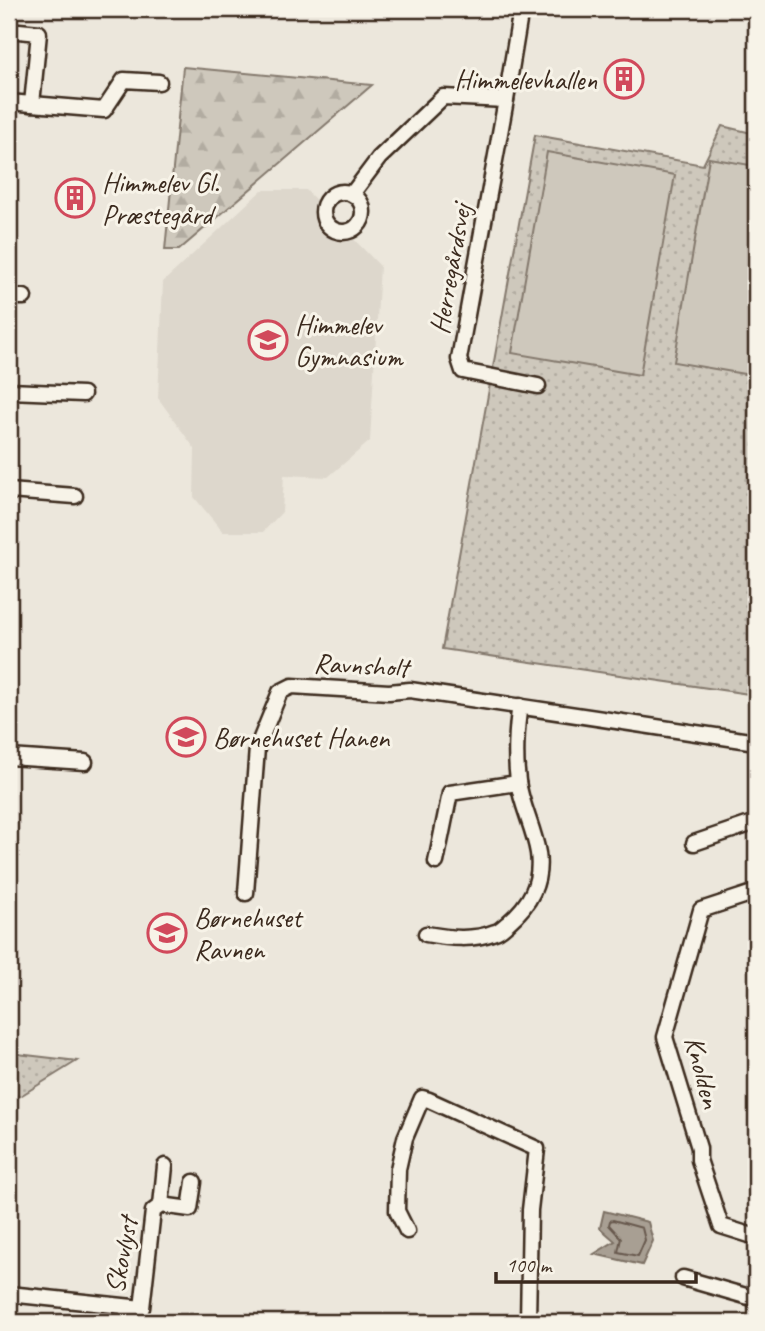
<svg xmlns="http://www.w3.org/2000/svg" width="765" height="1331" font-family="Caveat,sans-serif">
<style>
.built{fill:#ddd7cc}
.forest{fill:url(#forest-firs);stroke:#84796d;stroke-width:2}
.park{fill:url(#park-dots);stroke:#84796d;stroke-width:2}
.pitch{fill:#cec8bc;stroke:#84796d;stroke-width:2}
.water{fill:#a89f93;stroke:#7c7064;stroke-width:2}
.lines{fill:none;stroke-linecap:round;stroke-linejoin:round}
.shore{stroke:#67594d;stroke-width:2}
.street-casing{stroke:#3b2a1e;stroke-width:19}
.street{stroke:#f7f3e8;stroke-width:14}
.labels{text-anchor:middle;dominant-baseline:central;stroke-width:6;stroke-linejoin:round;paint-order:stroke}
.poi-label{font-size:28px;fill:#3b2a1e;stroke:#f7f3e8;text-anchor:start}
.street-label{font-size:28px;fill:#3b2a1e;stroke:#f7f3e8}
</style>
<defs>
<pattern id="forest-firs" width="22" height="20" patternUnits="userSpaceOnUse" patternTransform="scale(1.75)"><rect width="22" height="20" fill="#cec8bc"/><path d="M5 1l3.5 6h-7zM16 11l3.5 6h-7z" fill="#b2aca1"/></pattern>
<pattern id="park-dots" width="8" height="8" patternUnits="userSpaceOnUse" patternTransform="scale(1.75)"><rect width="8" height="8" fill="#cec8bc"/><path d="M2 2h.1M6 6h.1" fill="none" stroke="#b2aca1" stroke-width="1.8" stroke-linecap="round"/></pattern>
</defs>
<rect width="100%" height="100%" fill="#ece7dc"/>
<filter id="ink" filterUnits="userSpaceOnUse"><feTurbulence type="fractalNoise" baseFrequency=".0143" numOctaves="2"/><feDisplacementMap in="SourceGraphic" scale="14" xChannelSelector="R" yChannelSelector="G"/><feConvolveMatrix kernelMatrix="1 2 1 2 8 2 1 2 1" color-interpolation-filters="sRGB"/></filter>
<g filter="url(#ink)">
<polygon class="built" points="262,190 306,190 380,266 370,441 328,477 284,475 282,512 263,532 223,532 194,497 195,449 158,398 163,282"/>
<polygon class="forest" points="183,67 372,85 179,250 165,250"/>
<g class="park">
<polygon points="722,126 756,134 756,695 442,649 535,135 703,165"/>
<polygon points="9,1053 77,1061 9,1103"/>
</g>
<g class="pitch">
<polygon points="547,152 675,175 640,375 512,353"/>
<polygon points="709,158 756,166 756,376 674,362"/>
</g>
<polygon class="water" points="604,1211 648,1222 653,1241 642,1265 594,1254 615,1241 600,1228"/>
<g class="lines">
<polygon class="shore" points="613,1220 642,1228 645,1240 638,1256 618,1252 621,1238 609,1225 610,1221"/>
<g class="street-casing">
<g id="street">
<polyline points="521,9 506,100 459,359 463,371 538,386"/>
<polyline points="9,30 39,33 32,104 9,102"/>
<polyline points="32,104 104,110 124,80 159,82"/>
<circle cx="343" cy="212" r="20"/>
<polyline points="352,194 379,158 443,97 506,100"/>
<polyline points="9,297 24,297"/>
<polyline points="9,391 83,394"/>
<polyline points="9,491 75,496"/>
<polyline points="9,757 85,762"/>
<polyline points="694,843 756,822"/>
<polyline points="436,862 450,793 518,783"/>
<polyline points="756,892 701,910 665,1037 699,1148 699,1160 721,1226 756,1237"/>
<polyline points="246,893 257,748 280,692 292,686 389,692 410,690 756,742"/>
<path d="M 426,934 C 449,938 473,941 495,932 C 500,931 504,926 508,923 C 530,904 542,883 538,853 C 534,828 521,805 518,781 C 515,759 516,728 520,706"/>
<polyline points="161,1205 190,1209 194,1182"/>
<polyline points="407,1231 397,1211 398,1169 405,1138 422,1098 429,1100 537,1149 530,1210 528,1322"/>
<polyline points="683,1278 756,1299"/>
<polyline points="9,1294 142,1308 153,1211 161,1205 165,1166"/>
<polyline points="126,1322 128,1307"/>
</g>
</g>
<use href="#street" class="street"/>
</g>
</g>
<defs>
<g id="building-ring" transform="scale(2.0125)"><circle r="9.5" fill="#f7f3e8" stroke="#d1495b" stroke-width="1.5"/><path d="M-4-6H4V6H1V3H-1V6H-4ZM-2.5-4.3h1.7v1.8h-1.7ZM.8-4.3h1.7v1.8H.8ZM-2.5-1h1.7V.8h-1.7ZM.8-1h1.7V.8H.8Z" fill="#d1495b"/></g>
<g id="university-ring" transform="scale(2.0125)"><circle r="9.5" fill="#f7f3e8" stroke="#d1495b" stroke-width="1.5"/><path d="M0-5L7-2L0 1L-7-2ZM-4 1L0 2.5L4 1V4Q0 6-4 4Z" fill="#d1495b"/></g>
<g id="school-ring" transform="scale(2.0125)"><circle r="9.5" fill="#f7f3e8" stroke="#d1495b" stroke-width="1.5"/><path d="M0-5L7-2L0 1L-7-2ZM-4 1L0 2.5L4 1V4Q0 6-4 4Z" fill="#d1495b"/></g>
</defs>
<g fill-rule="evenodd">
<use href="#building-ring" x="624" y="79"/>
<use href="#building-ring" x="75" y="198"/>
<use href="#university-ring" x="268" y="340"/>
<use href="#school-ring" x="186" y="737"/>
<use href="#school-ring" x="167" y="933"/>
</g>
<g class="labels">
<g class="poi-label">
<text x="597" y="79" text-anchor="end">Himmelevhallen</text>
<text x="102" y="182">Himmelev Gl.<tspan x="102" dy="32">Præstegård</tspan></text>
<text x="295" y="324">Himmelev<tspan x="295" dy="32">Gymnasium</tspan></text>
<text x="213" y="737">Børnehuset Hanen</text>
<text x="194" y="917">Børnehuset<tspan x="194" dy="32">Ravnen</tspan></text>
</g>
<g class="street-label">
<text transform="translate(450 269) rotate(-80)">Herregårdsvej</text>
<text transform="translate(361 665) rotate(3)">Ravnsholt</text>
<text transform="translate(703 1072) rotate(75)">Knolden</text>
<text transform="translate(121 1255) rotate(-79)">Skovlyst</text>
</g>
</g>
<rect width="765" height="1331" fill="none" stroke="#f7f3e8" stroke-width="35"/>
<rect x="18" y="18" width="730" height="1296" fill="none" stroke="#3b2a1e" stroke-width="2.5" filter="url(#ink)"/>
<path d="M496 1272v10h200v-10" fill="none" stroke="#3b2a1e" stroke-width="3.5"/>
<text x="506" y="1272" font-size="21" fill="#3b2a1e" stroke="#f7f3e8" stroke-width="5" paint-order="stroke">100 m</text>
</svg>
